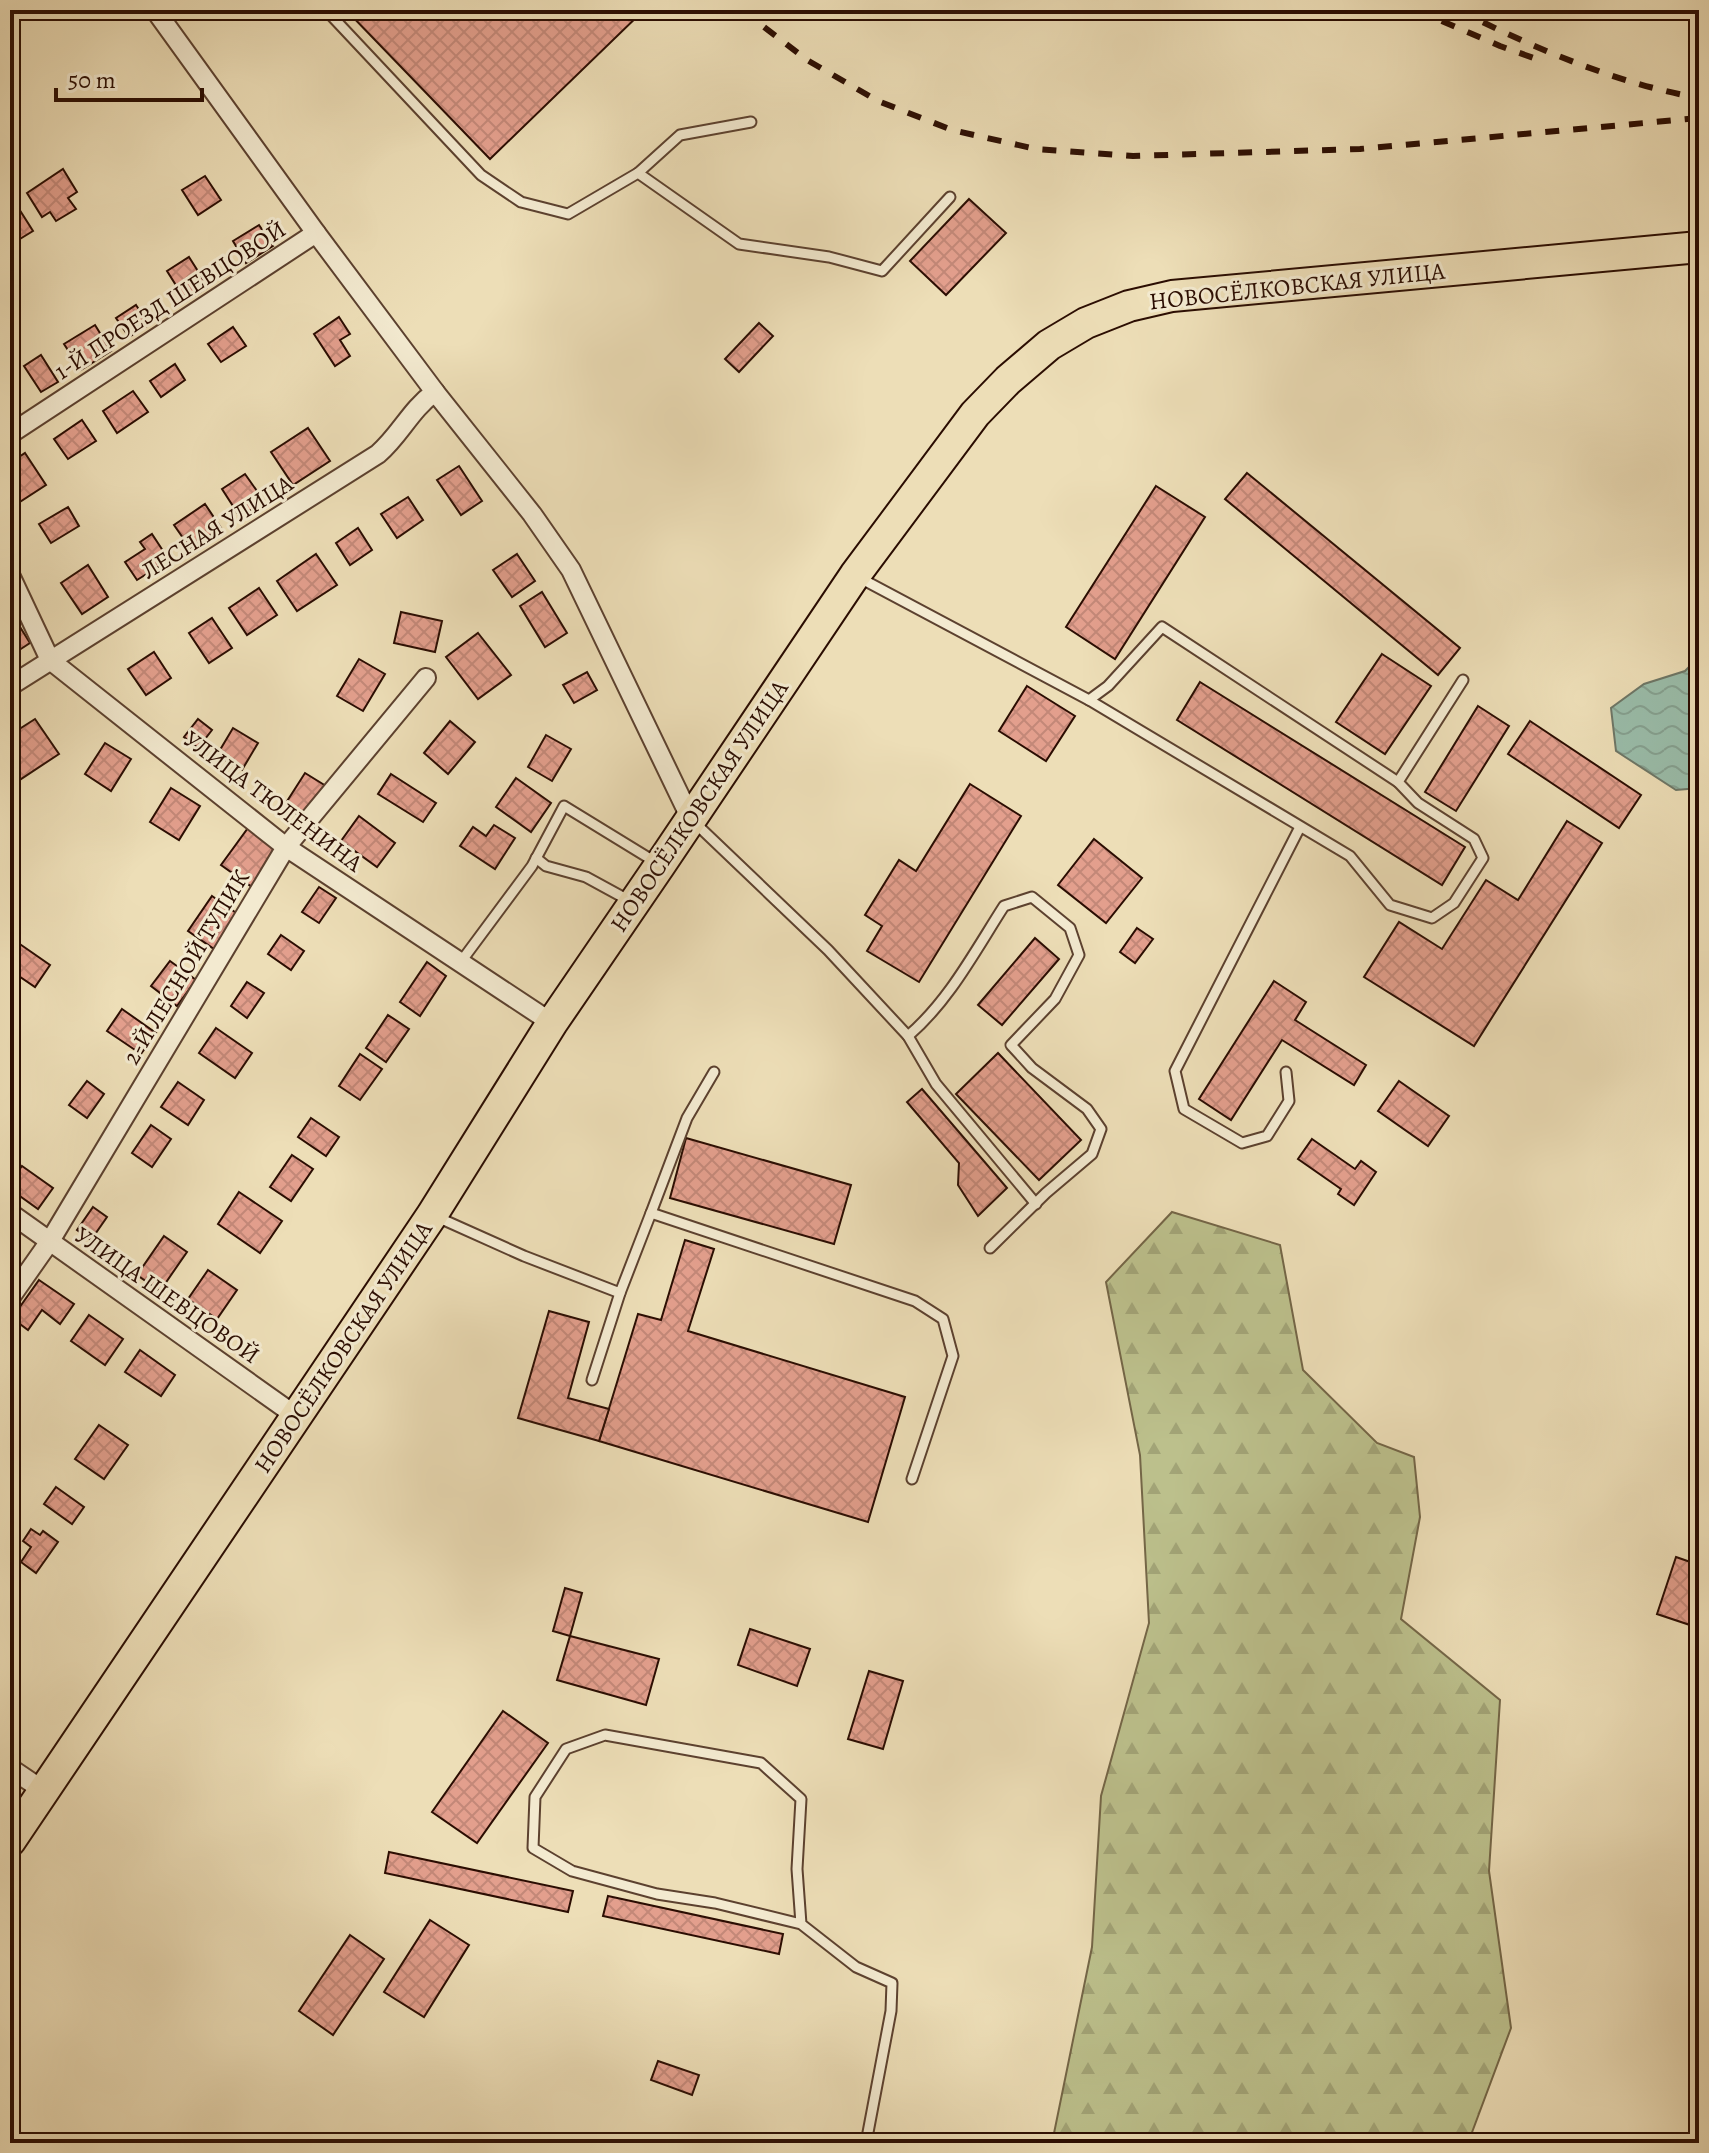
<svg xmlns="http://www.w3.org/2000/svg" width="1709" height="2153" font-family="Alegreya,serif">
<style>
.forest{fill:url(#forest-firs);stroke:#746647;stroke-width:2}
.water{fill:url(#water-waves);stroke:#6e7767;stroke-width:2}
.building{fill:url(#building-cross-hatch);stroke:#2b0d02;stroke-width:2}
.lines{fill:none;stroke-linecap:round;stroke-linejoin:round}
.service-casing{stroke:#5c412f;stroke-width:13}
.minor-casing{stroke:#5c412f;stroke-width:22}
.primary-casing{stroke:#2b0d02;stroke-width:34}
.service{stroke:#f3ead0;stroke-width:9}
.minor{stroke:#f3ead0;stroke-width:18}
.primary{stroke:#eddeb7;stroke-width:30}
.rail{stroke:#2b0d02;stroke-width:6;stroke-dasharray:14 14;stroke-linecap:butt}
.labels{text-anchor:middle;dominant-baseline:central;stroke-width:6;stroke-linejoin:round;paint-order:stroke}
.street-label{font-size:24px;fill:#2b0d02;stroke:#f3ead0}
</style>
<defs>
<pattern id="forest-firs" width="22" height="20" patternUnits="userSpaceOnUse" patternTransform="scale(2)"><rect width="22" height="20" fill="#bcc08c"/><path d="M5 1l3.5 6h-7zM16 11l3.5 6h-7z" fill="#a2a477"/></pattern>
<pattern id="water-waves" width="16" height="10" patternUnits="userSpaceOnUse" patternTransform="scale(2)"><rect width="16" height="10" fill="#9abdaa"/><path d="M0 5q4-4 8 0t8 0" fill="none" stroke="#85a191"/></pattern>
<pattern id="building-cross-hatch" width="8" height="8" patternUnits="userSpaceOnUse" patternTransform="scale(2)"><rect width="8" height="8" fill="#e39f8d"/><path d="M0 0l8 8M0 8l8-8" fill="none" stroke="#c38878"/></pattern>
</defs>
<rect width="100%" height="100%" fill="#eddeb7"/>
<filter id="stains"><feTurbulence type="fractalNoise" baseFrequency=".0025" numOctaves="4"/><feColorMatrix values="0 0 0 0 .2 0 0 0 0 .09 0 0 0 0 .02 0 0 0 .5 -.17"/></filter>
<radialGradient id="worn" r=".72"><stop offset=".6" stop-color="#630" stop-opacity="0"/><stop offset="1" stop-color="#630" stop-opacity=".3"/></radialGradient>
<polygon class="forest" points="1172,1212 1280,1245 1303,1370 1377,1443 1414,1457 1420,1517 1401,1619 1500,1700 1489,1871 1511,2028 1468,2143 1052,2143 1092,1947 1101,1796 1149,1623 1140,1455 1106,1282"/>
<polygon class="water" points="1699,657 1699,788 1676,790 1616,751 1611,708 1644,684 1685,671"/>
<g class="building">
<polygon points="346,10 644,10 490,159"/>
<polygon points="63,169 77,192 68,198 76,209 56,221 50,212 42,217 27,193"/>
<polygon points="205,176 221,200 198,215 182,190"/>
<polygon points="969,199 1006,233 946,295 910,261"/>
<polygon points="21,212 33,231 10,245 10,219"/>
<polygon points="259,225 273,246 246,263 233,241"/>
<polygon points="189,257 208,287 186,301 167,271"/>
<polygon points="136,305 149,325 129,337 116,318"/>
<polygon points="339,317 350,334 340,340 350,356 335,366 314,334"/>
<polygon points="759,323 773,336 739,372 725,359"/>
<polygon points="95,325 111,351 81,370 64,344"/>
<polygon points="233,327 246,346 221,362 208,344"/>
<polygon points="41,355 58,382 41,392 24,366"/>
<polygon points="175,364 185,380 161,397 150,381"/>
<polygon points="133,391 148,412 117,433 103,411"/>
<polygon points="82,420 96,441 68,459 54,439"/>
<polygon points="308,428 330,461 293,485 271,452"/>
<polygon points="25,453 46,485 15,505 10,497 10,463"/>
<polygon points="459,466 482,501 461,515 437,480"/>
<polygon points="1247,473 1460,648 1438,675 1225,499"/>
<polygon points="245,474 264,501 240,517 222,489"/>
<polygon points="1156,486 1205,517 1115,659 1066,627"/>
<polygon points="408,497 423,520 397,538 381,514"/>
<polygon points="205,504 221,528 190,548 174,525"/>
<polygon points="68,507 79,526 51,543 39,524"/>
<polygon points="358,528 372,550 350,565 336,543"/>
<polygon points="152,534 169,560 137,580 125,562 145,549 140,542"/>
<polygon points="316,554 337,585 297,611 277,581"/>
<polygon points="517,554 535,581 512,597 493,570"/>
<polygon points="88,565 108,597 82,614 61,583"/>
<polygon points="259,588 277,615 247,635 229,608"/>
<polygon points="542,592 567,633 545,647 520,606"/>
<polygon points="401,612 442,621 435,652 394,643"/>
<polygon points="212,618 232,648 209,663 189,633"/>
<polygon points="15,619 30,643 10,656 10,622"/>
<polygon points="478,633 511,675 478,699 446,657"/>
<polygon points="154,652 171,678 146,695 128,669"/>
<polygon points="1382,654 1431,686 1385,754 1336,722"/>
<polygon points="359,659 385,674 363,711 337,696"/>
<polygon points="587,672 597,690 574,703 563,685"/>
<polygon points="1200,682 1465,847 1442,885 1177,720"/>
<polygon points="1027,686 1075,716 1046,761 999,731"/>
<polygon points="1478,706 1509,726 1456,811 1425,792"/>
<polygon points="35,719 59,754 18,781 10,769 10,735"/>
<polygon points="198,719 212,730 198,748 184,737"/>
<polygon points="450,721 475,742 448,774 424,753"/>
<polygon points="1530,721 1641,795 1619,828 1508,754"/>
<polygon points="233,728 258,743 242,770 217,755"/>
<polygon points="546,735 571,749 552,781 528,767"/>
<polygon points="105,743 131,759 111,791 85,774"/>
<polygon points="305,773 326,786 305,819 284,806"/>
<polygon points="391,774 436,803 423,822 378,794"/>
<polygon points="516,778 551,803 531,832 496,807"/>
<polygon points="970,784 1021,816 919,982 867,951 882,926 865,915 899,860 916,871"/>
<polygon points="171,788 200,806 179,840 150,822"/>
<polygon points="359,816 395,843 377,867 341,841"/>
<polygon points="1567,821 1602,843 1474,1046 1364,977 1399,922 1442,949 1486,880 1518,900"/>
<polygon points="494,825 515,838 495,869 460,846 473,827 486,836"/>
<polygon points="248,828 278,850 252,887 221,865"/>
<polygon points="1094,839 1142,878 1106,923 1058,885"/>
<polygon points="319,887 336,898 319,923 302,912"/>
<polygon points="212,896 239,915 214,949 188,931"/>
<polygon points="1137,928 1153,939 1135,963 1120,952"/>
<polygon points="281,935 304,951 291,970 268,954"/>
<polygon points="1035,938 1059,959 1002,1025 978,1005"/>
<polygon points="14,940 50,965 35,987 10,970 10,946"/>
<polygon points="170,961 196,980 177,1006 151,986"/>
<polygon points="427,962 446,976 420,1016 400,1002"/>
<polygon points="1274,981 1306,1002 1295,1020 1366,1065 1354,1085 1282,1040 1231,1120 1199,1099"/>
<polygon points="247,982 264,993 247,1018 231,1006"/>
<polygon points="122,1009 156,1033 141,1054 107,1031"/>
<polygon points="388,1015 409,1029 386,1062 366,1048"/>
<polygon points="216,1028 252,1053 235,1078 199,1053"/>
<polygon points="998,1053 1081,1140 1039,1180 956,1094"/>
<polygon points="360,1054 382,1069 360,1100 339,1086"/>
<polygon points="87,1081 104,1094 87,1118 69,1105"/>
<polygon points="1399,1081 1449,1116 1428,1146 1378,1111"/>
<polygon points="178,1082 204,1100 188,1125 161,1107"/>
<polygon points="922,1089 1007,1188 978,1216 958,1185 959,1163 907,1102"/>
<polygon points="311,1118 339,1137 326,1156 298,1137"/>
<polygon points="151,1125 171,1139 152,1167 132,1153"/>
<polygon points="686,1138 851,1185 834,1244 670,1198"/>
<polygon points="1312,1139 1355,1169 1361,1161 1376,1172 1354,1205 1338,1194 1341,1189 1298,1159"/>
<polygon points="292,1155 313,1169 291,1201 270,1187"/>
<polygon points="22,1166 53,1188 38,1209 10,1189 10,1182"/>
<polygon points="239,1192 282,1221 260,1253 218,1224"/>
<polygon points="93,1207 107,1217 91,1240 77,1230"/>
<polygon points="164,1236 187,1252 160,1291 137,1275"/>
<polygon points="685,1240 714,1249 688,1331 905,1397 868,1522 599,1441 638,1314 661,1320"/>
<polygon points="208,1270 237,1290 217,1319 188,1299"/>
<polygon points="39,1280 74,1304 60,1324 42,1310 28,1330 12,1318"/>
<polygon points="549,1311 589,1322 568,1398 609,1409 599,1441 518,1418"/>
<polygon points="89,1315 123,1339 105,1365 71,1341"/>
<polygon points="140,1350 175,1375 161,1396 125,1372"/>
<polygon points="99,1425 128,1445 104,1479 75,1459"/>
<polygon points="56,1487 84,1507 72,1524 44,1504"/>
<polygon points="31,1529 40,1535 43,1531 58,1542 36,1573 21,1562 31,1547 23,1541"/>
<polygon points="1676,1557 1699,1565 1699,1628 1657,1614"/>
<polygon points="565,1588 582,1593 570,1636 553,1631"/>
<polygon points="750,1629 810,1649 797,1686 738,1665"/>
<polygon points="570,1636 659,1659 646,1705 557,1680"/>
<polygon points="869,1671 903,1681 883,1749 848,1739"/>
<polygon points="503,1711 548,1743 477,1843 432,1812"/>
<polygon points="389,1852 573,1891 568,1912 385,1873"/>
<polygon points="608,1896 783,1934 779,1954 603,1916"/>
<polygon points="430,1920 469,1945 424,2017 384,1992"/>
<polygon points="350,1935 384,1959 333,2035 299,2011"/>
<polygon points="658,2061 699,2075 692,2095 651,2080"/>
</g>
<g class="lines">
<g class="service-casing">
<g id="service">
<polyline points="326,10 481,175 521,202 568,214 638,173 739,244 829,257 882,271 950,197"/>
<polyline points="638,173 680,135 751,122"/>
<polyline points="858,577 1089,700 1108,686 1162,627 1398,782"/>
<polyline points="1089,700 1350,856 1390,905 1432,918 1454,903 1483,858 1474,839 1418,803 1398,782 1463,680"/>
<path d="M 693,821 L 828,950 L 908,1036 C 949,1001 975,951 1004,906 L 1032,897 L 1070,928 L 1079,955 L 1055,999 L 1011,1045 L 1032,1068 L 1087,1109 L 1101,1129 L 1092,1154 L 1046,1193 L 990,1248"/>
<polyline points="536,858 546,866 586,877 630,901"/>
<polyline points="460,963 532,866 564,806 657,863"/>
<polyline points="908,1036 936,1084 1036,1204"/>
<polyline points="1286,1072 1289,1101 1267,1136 1242,1143 1184,1109 1175,1071 1300,827"/>
<polyline points="651,1213 687,1118 714,1072"/>
<polyline points="437,1217 524,1256 620,1293 651,1213 915,1301 943,1319 953,1356 912,1479"/>
<polyline points="592,1380 620,1293"/>
<polyline points="801,1924 715,1903 657,1894 572,1871 533,1848 535,1797 566,1749 605,1735 761,1763 801,1799 797,1869 801,1924 856,1967 892,1983 891,2011 866,2143"/>
</g>
</g>
<g class="minor-casing">
<g id="minor">
<polyline points="155,10 316,233 435,392 532,514 571,570 691,819"/>
<polyline points="10,434 316,233"/>
<polyline points="10,575 50,660 286,847 552,1023"/>
<path d="M 10,686 L 378,454 C 401,434 410,410 435,392"/>
<polyline points="10,1213 296,1416"/>
<polyline points="10,1298 50,1241 286,847 426,678"/>
<polyline points="10,1768 44,1791"/>
</g>
</g>
<g class="primary-casing">
<polyline id="primary" points="10,1841 432,1215 552,1023 660,865 855,575 975,414 1008,380 1049,345 1086,323 1129,306 1172,296 1699,247"/>
</g>
<use href="#service" class="service"/>
<use href="#minor" class="minor"/>
<use href="#primary" class="primary"/>
<g class="rail">
<polyline points="742,10 807,60 878,101 952,130 1036,149 1133,156 1360,149 1699,118"/>
<polyline points="1416,10 1500,46 1542,61"/>
<path d="M 1458,10 C 1534,48 1615,83 1699,98"/>
</g>
</g>
<g class="labels">
<g class="street-label">
<text transform="translate(1297 286) rotate(-6)">НОВОСЁЛКОВСКАЯ УЛИЦА</text>
<text transform="translate(170 300) rotate(-33)">1-Й ПРОЕЗД ШЕВЦОВОЙ</text>
<text transform="translate(217 527) rotate(-32)">ЛЕСНАЯ УЛИЦА</text>
<text transform="translate(273 801) rotate(37)">УЛИЦА ТЮЛЕНИНА</text>
<text transform="translate(699 806) rotate(-56)">НОВОСЁЛКОВСКАЯ УЛИЦА</text>
<text transform="translate(186 967) rotate(-59)">2-Й ЛЕСНОЙ ТУПИК</text>
<text transform="translate(167 1295) rotate(35)">УЛИЦА ШЕВЦОВОЙ</text>
<text transform="translate(343 1347) rotate(-56)">НОВОСЁЛКОВСКАЯ УЛИЦА</text>
</g>
</g>
<rect width="1709" height="2153" fill="none" stroke="#eddeb7" stroke-width="40"/>
<rect x="12" y="12" width="1685" height="2129" fill="none" stroke="#2b0d02" stroke-width="4"/>
<rect x="20" y="20" width="1669" height="2113" fill="none" stroke="#2b0d02" stroke-width="2"/>
<path d="M56 88v12h146v-12" fill="none" stroke="#2b0d02" stroke-width="4"/>
<text x="68" y="88" font-size="24" fill="#2b0d02" stroke="#f3ead0" stroke-width="6" paint-order="stroke">50 m</text>
<rect width="100%" height="100%" filter="url(#stains)"/>
<rect width="100%" height="100%" fill="url(#worn)"/>
</svg>
